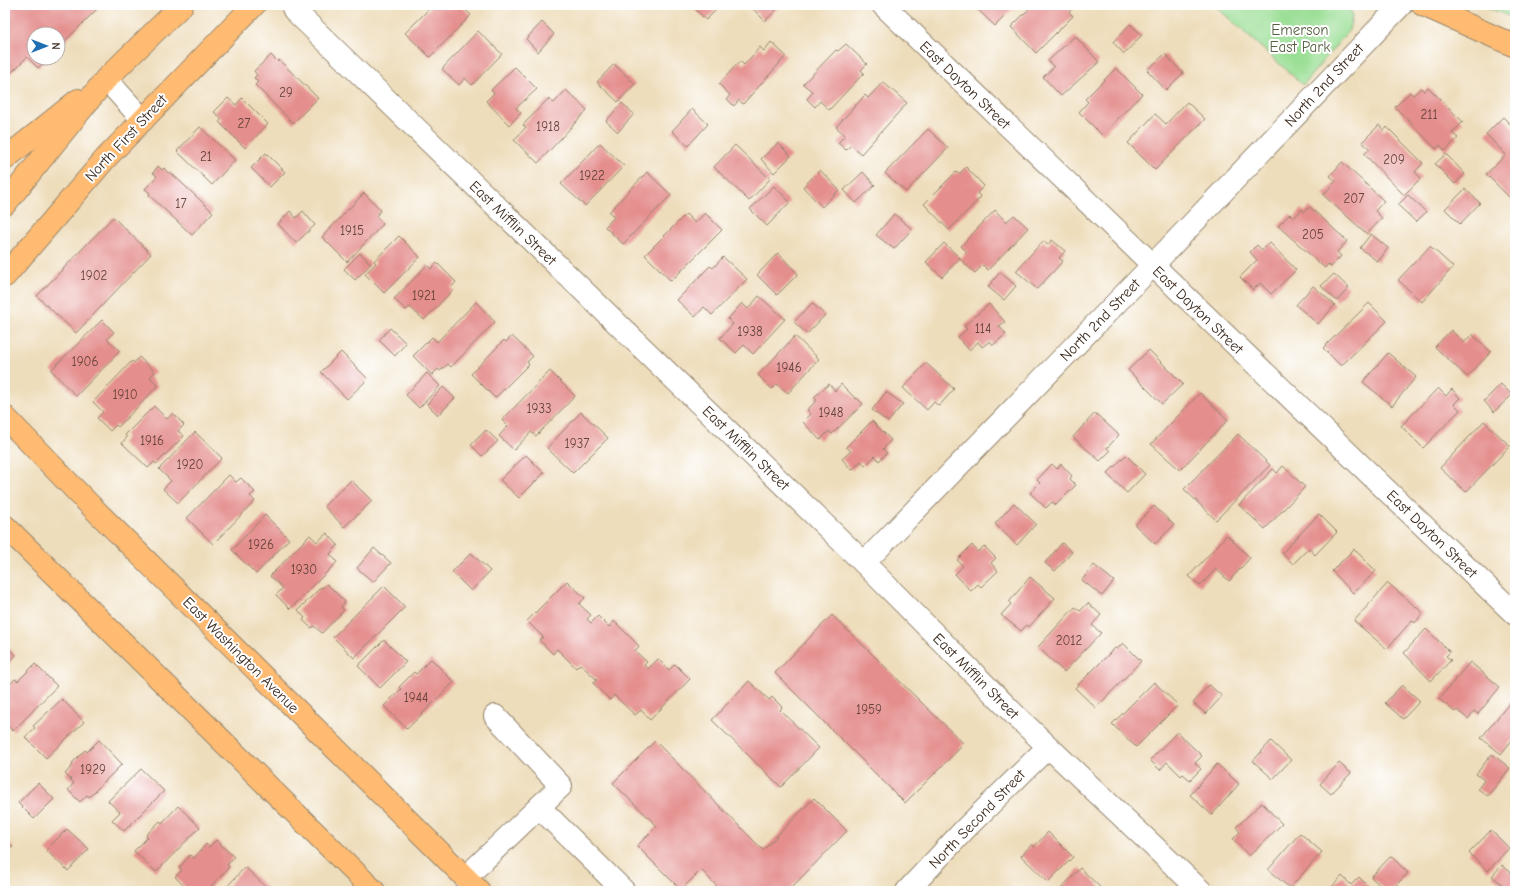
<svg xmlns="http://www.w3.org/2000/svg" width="1520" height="896" font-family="'Comic Neue',sans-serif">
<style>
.green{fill:#9bdf96;stroke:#6b845a}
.building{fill:#e48e8d}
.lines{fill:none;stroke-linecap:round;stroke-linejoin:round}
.minor-casing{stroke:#94846c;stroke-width:24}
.major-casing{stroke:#94846c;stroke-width:24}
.minor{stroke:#fff;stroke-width:22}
.major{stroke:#ffbb71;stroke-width:22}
.labels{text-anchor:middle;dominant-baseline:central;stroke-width:4;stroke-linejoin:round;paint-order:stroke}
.number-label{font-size:13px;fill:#65433a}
.park-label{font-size:15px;fill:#586042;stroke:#fff}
.street-label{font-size:15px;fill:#3b2a1e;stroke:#fff}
</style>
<rect width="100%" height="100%" fill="#fff"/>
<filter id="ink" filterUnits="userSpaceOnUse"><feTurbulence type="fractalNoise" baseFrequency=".025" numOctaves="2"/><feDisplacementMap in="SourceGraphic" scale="8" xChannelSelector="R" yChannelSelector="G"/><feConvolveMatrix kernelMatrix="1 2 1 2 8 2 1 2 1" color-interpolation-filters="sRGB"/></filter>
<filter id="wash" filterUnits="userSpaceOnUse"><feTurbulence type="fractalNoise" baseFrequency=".012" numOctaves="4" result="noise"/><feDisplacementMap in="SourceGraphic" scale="16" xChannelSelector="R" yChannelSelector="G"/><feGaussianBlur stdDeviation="0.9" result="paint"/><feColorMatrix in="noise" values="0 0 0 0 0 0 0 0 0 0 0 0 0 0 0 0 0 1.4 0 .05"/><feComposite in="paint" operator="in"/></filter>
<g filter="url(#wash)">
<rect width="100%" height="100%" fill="#edb"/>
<g class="green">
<polygon points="1214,5 1350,5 1352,16 1349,30 1303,85"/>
<polygon points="1482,5 1515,5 1515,19"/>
</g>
<g id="blocks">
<g class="building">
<polygon points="5,5 101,5 58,48 58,34 34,34 34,58 48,58 38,68 27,57 5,79"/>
<polygon points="433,5 468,5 464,9 471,15 430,57 405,33"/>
<polygon points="692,5 721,5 706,20 692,6"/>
<polygon points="749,5 781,5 765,21"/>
<polygon points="973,5 1016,5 995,26"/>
<polygon points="1033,5 1076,5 1069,12 1073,16 1036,53 1011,27"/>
<polygon points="542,22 554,34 538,52 526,39"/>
<polygon points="1130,24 1142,35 1124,54 1113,42"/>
<polygon points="478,31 502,54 472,85 465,78 459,85 442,69"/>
<polygon points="1075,36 1099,62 1061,96 1043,77 1054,67 1048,61"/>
<polygon points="771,42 786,56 743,104 739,100 734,106 727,99 730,95 719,84 740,61 744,65 760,47 764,51"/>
<polygon points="846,44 867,64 861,70 864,73 829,110 820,101 815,107 807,99 813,92 803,84 836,50 838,51"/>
<polygon points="1165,54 1183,73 1166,90 1147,70"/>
<polygon points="271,55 278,62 279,60 318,98 293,123 255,85 258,82 254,78 257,75 254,71"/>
<polygon points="614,64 635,84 618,102 597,82"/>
<polygon points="515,67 537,89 516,108 521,113 509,125 486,101 494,93 491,90"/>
<polygon points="1116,68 1142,94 1102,135 1079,112 1088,102 1085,99"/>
<polygon points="883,82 907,103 861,154 851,145 846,150 838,143 845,135 836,127 865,95 868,98"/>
<polygon points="1428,87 1463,122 1452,133 1458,138 1445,151 1440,145 1436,149 1395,107 1410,92 1413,95 1421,88 1424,91"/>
<polygon points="566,90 587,110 538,163 514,140 526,127 523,125 548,99 554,103"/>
<polygon points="228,98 236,105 242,98 268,124 245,148 219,122 222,119 214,112"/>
<polygon points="1187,102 1205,119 1155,170 1128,143 1155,114 1166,124"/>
<polygon points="622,103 634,114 618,132 606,121"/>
<polygon points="692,109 708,124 688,146 672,131"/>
<polygon points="1503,117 1515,129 1515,195 1511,199 1486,174 1506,155 1486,134"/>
<polygon points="1379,125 1384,131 1387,127 1423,163 1415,172 1421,178 1404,195 1364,154 1370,149 1362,142"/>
<polygon points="200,127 235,160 212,185 177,151"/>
<polygon points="928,129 948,148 906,192 885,173"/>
<polygon points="600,143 624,166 585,206 561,184"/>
<polygon points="778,143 791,156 774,173 761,159"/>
<polygon points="735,145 770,179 749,201 714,167"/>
<polygon points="266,153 285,172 270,187 251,168"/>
<polygon points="1446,154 1465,174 1455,184 1435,164"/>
<polygon points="1342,162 1384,201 1375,211 1382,218 1367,234 1323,195 1336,181 1330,176"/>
<polygon points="158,166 162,170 164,168 168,173 170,172 213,212 192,235 149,195 150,193 145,189 157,176 153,173"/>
<polygon points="966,167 984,186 977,193 981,197 949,230 924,204 956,172 959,174"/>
<polygon points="820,170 839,190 822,207 803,187"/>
<polygon points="647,172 671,195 623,244 605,227 614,217 609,212"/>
<polygon points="863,172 875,185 856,203 844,190"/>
<polygon points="774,186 790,202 767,226 750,209"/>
<polygon points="1465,189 1480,203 1460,224 1445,209"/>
<polygon points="364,193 381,210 376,216 383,224 347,262 322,237"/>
<polygon points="1408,195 1426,212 1416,222 1398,205"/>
<polygon points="1310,207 1347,241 1337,252 1341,256 1331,267 1328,264 1325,268 1278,226 1290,214 1294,218 1302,209 1304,212"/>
<polygon points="995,210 1006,222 1014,215 1028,228 988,270 983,265 975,273 960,259 967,252 961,246"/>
<polygon points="290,211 296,218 303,211 315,225 296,243 278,224"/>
<polygon points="705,213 722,230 671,281 645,255 686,214 695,223"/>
<polygon points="894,214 912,229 894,249 876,235"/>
<polygon points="113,217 151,254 76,333 37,296"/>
<polygon points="1371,234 1388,248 1378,262 1360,248"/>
<polygon points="399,236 420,257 384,293 365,274 376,263 374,261"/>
<polygon points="1052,240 1065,251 1059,258 1063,261 1037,289 1016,271 1043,241 1048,245"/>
<polygon points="944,243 960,258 942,277 926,262"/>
<polygon points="1270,243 1296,270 1271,294 1260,283 1253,290 1240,277 1257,260 1250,252 1257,245 1262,250"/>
<polygon points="1430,246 1453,267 1422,302 1398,280"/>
<polygon points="360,253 371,264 355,280 344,269"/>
<polygon points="778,253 798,274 777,295 757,275"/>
<polygon points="723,257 747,279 712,315 704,307 695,317 677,300 710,266 713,268"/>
<polygon points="437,263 456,282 451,288 453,290 424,320 410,307 406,310 394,299 427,265 431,269"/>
<polygon points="1000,272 1016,286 1004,300 988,287"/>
<polygon points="1334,274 1349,288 1337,301 1321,286"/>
<polygon points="1313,286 1335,305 1318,324 1296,305"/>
<polygon points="759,296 785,319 753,354 744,345 736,353 720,338 733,324 728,319 742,303 748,309"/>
<polygon points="476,302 495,322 451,367 448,364 440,371 438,369 432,375 413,356 432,337 437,342"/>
<polygon points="812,303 825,315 807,334 794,322"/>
<polygon points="1369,303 1387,321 1341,366 1323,348"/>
<polygon points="989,304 1005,322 999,326 1006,334 993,345 990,341 982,347 978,342 969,350 958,337 967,329 964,326"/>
<polygon points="102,320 114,332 107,339 120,351 76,396 51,370"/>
<polygon points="390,328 406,343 395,356 379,340"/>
<polygon points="1451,330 1464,343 1472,334 1491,352 1467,377 1435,347"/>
<polygon points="512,336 533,356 527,362 529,364 495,398 471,374 504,340 506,342"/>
<polygon points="795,336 819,359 788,393 777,384 772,389 758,375"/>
<polygon points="1149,350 1183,384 1162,404 1128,370"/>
<polygon points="341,352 368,379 347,399 321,372"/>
<polygon points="1388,353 1416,377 1392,406 1363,382"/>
<polygon points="139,357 155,372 150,377 158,386 118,427 116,425 110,431 97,418 103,412 93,402 132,361 134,363"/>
<polygon points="926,363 954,389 939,406 934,402 927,410 903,388"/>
<polygon points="550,371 575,396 536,436 531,432 514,450 499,436 508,426 502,420"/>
<polygon points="427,373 440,386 419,408 406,395"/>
<polygon points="829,384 835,391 841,384 856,399 857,398 863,404 832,434 829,431 820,440 803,422 811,414 807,410 817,400 814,397"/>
<polygon points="1501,384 1512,395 1494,412 1484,401"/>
<polygon points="443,387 455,398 438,415 427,404"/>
<polygon points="1438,388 1446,396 1452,389 1460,398 1454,404 1460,410 1423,448 1401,426"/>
<polygon points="886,392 903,404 888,422 872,410"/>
<polygon points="1200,393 1228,420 1180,470 1151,444"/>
<polygon points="154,406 167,419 173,413 184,425 178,431 184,436 156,464 154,462 148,468 122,443 127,437 125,435"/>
<polygon points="581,412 608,438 573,473 547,448"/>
<polygon points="1095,413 1119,435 1107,448 1110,451 1100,461 1073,437"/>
<polygon points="872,421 891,440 883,449 887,453 879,461 875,456 865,466 861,461 852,470 842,459 851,451 846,447"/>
<polygon points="1484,421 1510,446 1466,492 1440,468"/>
<polygon points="486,430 498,441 482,456 471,445"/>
<polygon points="195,432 222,458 178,503 163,489 171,481 159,469"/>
<polygon points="1238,434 1270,465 1216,520 1184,489"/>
<polygon points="526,455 544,473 519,498 500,480"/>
<polygon points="1126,455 1145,474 1127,493 1107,474"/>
<polygon points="1052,464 1057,469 1061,464 1072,476 1070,479 1076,485 1056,505 1052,502 1046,508 1030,493 1040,483 1037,480"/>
<polygon points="1283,466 1305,487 1265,529 1239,505 1273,469 1277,473"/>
<polygon points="229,475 236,482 241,478 255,492 250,496 255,501 213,544 187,518"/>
<polygon points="351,480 372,501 344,527 324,506"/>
<polygon points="1014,503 1036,524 1017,545 995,524"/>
<polygon points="1154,506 1174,525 1155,544 1135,525"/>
<polygon points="1319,514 1337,532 1315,555 1309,548 1293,564 1282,553"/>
<polygon points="265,515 289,539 256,574 232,550"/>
<polygon points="327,533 338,545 330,554 337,562 290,609 276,595 283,588 270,576 310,535 317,542"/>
<polygon points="1227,535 1250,558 1229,581 1216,569 1200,586 1189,576"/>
<polygon points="1062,543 1072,552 1055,571 1045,563"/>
<polygon points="972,545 978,552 984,546 996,558 991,563 998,571 981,587 978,584 971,591 955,574 963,566 957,560"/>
<polygon points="374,548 391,563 373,582 357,568"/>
<polygon points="1354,549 1376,571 1353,593 1332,571"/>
<polygon points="471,553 490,571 471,591 452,572"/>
<polygon points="1094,565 1114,581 1102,596 1082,580"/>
<polygon points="1030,577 1055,598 1029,627 1027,625 1021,631 1001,615 1011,604 1009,602"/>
<polygon points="567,581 585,598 579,604 591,615 587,619 591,623 598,616 609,627 614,621 639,646 635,651 647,662 644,665 648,669 658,659 669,670 675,664 690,679 650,720 641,710 635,715 614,695 610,700 593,683 597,680 580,664 576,668 557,649 553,654 539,640 543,637 527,621"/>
<polygon points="1388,583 1423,613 1415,623 1412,620 1387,649 1354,621"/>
<polygon points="327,584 345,602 341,607 344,610 322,633 314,626 311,628 303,620 305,618 298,610 321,587 322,588"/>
<polygon points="384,586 405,607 354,658 333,637"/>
<polygon points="1088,603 1101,615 1092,625 1101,633 1064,672 1038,647 1075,607 1080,611"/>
<polygon points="832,615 964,744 905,803 775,673"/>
<polygon points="1426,629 1450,652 1446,656 1451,660 1431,681 1404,653"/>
<polygon points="384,640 406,662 380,688 358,666"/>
<polygon points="1123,643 1141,661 1096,708 1075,688 1115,648 1117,649"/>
<polygon points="5,645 16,655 5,667"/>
<polygon points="431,659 454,682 407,729 384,706 401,689 399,687 414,672 416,674"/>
<polygon points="1470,662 1500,687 1478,714 1474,711 1468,719 1457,710 1455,712 1439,699"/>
<polygon points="35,664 57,686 13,731 5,723 5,689 15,679 18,681"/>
<polygon points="749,681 769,700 772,697 782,707 780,710 819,748 781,787 712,720"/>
<polygon points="1154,682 1178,705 1136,747 1112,724"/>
<polygon points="1209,685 1222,696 1206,714 1193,703"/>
<polygon points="1402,685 1420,701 1403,719 1385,703"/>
<polygon points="62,699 84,722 46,758 25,737 35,728 33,726"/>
<polygon points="1511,701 1515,704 1515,741 1513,739 1501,754 1481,738"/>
<polygon points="1177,732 1202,756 1195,763 1201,769 1190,780 1183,774 1181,776 1167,762 1160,770 1150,760"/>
<polygon points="99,740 122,764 89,797 87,795 80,802 68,790 74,783 65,774 73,765 72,763 85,750 87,752"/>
<polygon points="655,741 763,850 814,798 847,831 791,888 794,891 722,891 701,870 681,890 637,846 657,826 613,783"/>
<polygon points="1271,741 1291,760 1273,779 1253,761"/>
<polygon points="1492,754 1510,768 1488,796 1478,789 1484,780 1476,774"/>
<polygon points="1339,763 1351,773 1331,794 1320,784"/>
<polygon points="1217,764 1239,784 1212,815 1190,795"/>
<polygon points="141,769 164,791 124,831 112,820 120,812 108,801"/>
<polygon points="38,783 54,799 34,819 18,803"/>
<polygon points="1262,803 1282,824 1249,856 1233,839 1240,832 1236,827"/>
<polygon points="178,806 200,827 156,872 134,851 148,837 146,835 160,821 162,823"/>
<polygon points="67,829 89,849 68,871 46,850"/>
<polygon points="1491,830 1509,848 1488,871 1469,853"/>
<polygon points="1048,832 1073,857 1048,882 1021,856 1032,844 1034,847"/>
<polygon points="1300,833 1322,852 1290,888 1268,870"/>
<polygon points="5,839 13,847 5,854"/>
<polygon points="216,840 234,857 227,865 229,867 207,891 189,891 175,877 182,870 179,868 190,855 194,858 206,844 209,847"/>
<polygon points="1391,856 1408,873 1390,891 1386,891 1371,877"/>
<polygon points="1502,865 1515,876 1515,890 1514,891 1510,891 1492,876"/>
<polygon points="245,867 270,891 223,891"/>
<polygon points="1080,868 1104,891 1059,891"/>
<polygon points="1342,876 1351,885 1359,877 1371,889 1369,891 1328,891"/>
</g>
</g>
</g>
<g filter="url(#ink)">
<use href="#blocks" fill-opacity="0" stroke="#94846c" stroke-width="1"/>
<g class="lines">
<g class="minor-casing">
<g id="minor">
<polyline points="292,5 294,10 864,563 1017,717 1201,891"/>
<polyline points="883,5 1515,614"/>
<polyline points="106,79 143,120"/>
<polyline points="864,563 1152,266 1401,5"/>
<polyline points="495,716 561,786 539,807"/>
<polyline points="465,878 539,807 624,891"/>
<polyline points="907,891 966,828 1048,747"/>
</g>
</g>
<g class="major-casing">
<g id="major">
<polyline points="1423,5 1515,46"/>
<polyline points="5,159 78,100"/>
<polyline points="5,204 106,79 182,5"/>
<polyline points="5,276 106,158 254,5"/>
<polyline points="5,417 87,502 479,891"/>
<polyline points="5,526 374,891"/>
</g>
</g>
<use href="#minor" class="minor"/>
<use href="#major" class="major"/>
</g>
</g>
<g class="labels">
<g class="number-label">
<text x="286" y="92">29</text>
<text x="1429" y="114">211</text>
<text x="244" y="123">27</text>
<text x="548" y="126">1918</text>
<text x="206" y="156">21</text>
<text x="1394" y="159">209</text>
<text x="592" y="175">1922</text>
<text x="1354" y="198">207</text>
<text x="181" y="203">17</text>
<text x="352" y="230">1915</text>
<text x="1313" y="234">205</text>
<text x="94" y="275">1902</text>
<text x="424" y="295">1921</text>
<text x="983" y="328">114</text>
<text x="750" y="331">1938</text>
<text x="85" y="361">1906</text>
<text x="789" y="367">1946</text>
<text x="125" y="394">1910</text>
<text x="539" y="408">1933</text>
<text x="831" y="412">1948</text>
<text x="152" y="440">1916</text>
<text x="577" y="443">1937</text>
<text x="190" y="464">1920</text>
<text x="261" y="544">1926</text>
<text x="304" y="569">1930</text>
<text x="1069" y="640">2012</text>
<text x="416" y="697">1944</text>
<text x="869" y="709">1959</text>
<text x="93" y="769">1929</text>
</g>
<g class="park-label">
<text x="1300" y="30">Emerson<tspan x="1300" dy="17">East Park</tspan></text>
</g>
<g class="street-label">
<text transform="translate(965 85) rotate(44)">East Dayton Street</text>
<text transform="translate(1324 85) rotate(-47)">North 2nd Street</text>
<text transform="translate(126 138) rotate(-47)">North First Street</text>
<text transform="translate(513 223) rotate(44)">East Mifflin Street</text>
<text transform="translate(1198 310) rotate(44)">East Dayton Street</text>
<text transform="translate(1100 320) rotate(-46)">North 2nd Street</text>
<text transform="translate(746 448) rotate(44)">East Mifflin Street</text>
<text transform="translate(1432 534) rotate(44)">East Dayton Street</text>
<text transform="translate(241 655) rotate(45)">East Washington Avenue</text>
<text transform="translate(976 676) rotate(45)">East Mifflin Street</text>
<text transform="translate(977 819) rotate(-46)">North Second Street</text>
</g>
</g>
<rect width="1520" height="896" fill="none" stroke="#fff" stroke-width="20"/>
<g transform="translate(46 46) rotate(90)"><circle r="19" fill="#ffffff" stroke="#b1aaa5"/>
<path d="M0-3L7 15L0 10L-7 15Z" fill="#1f6fb2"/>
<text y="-6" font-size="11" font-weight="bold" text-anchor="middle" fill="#3b2a1e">N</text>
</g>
</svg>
